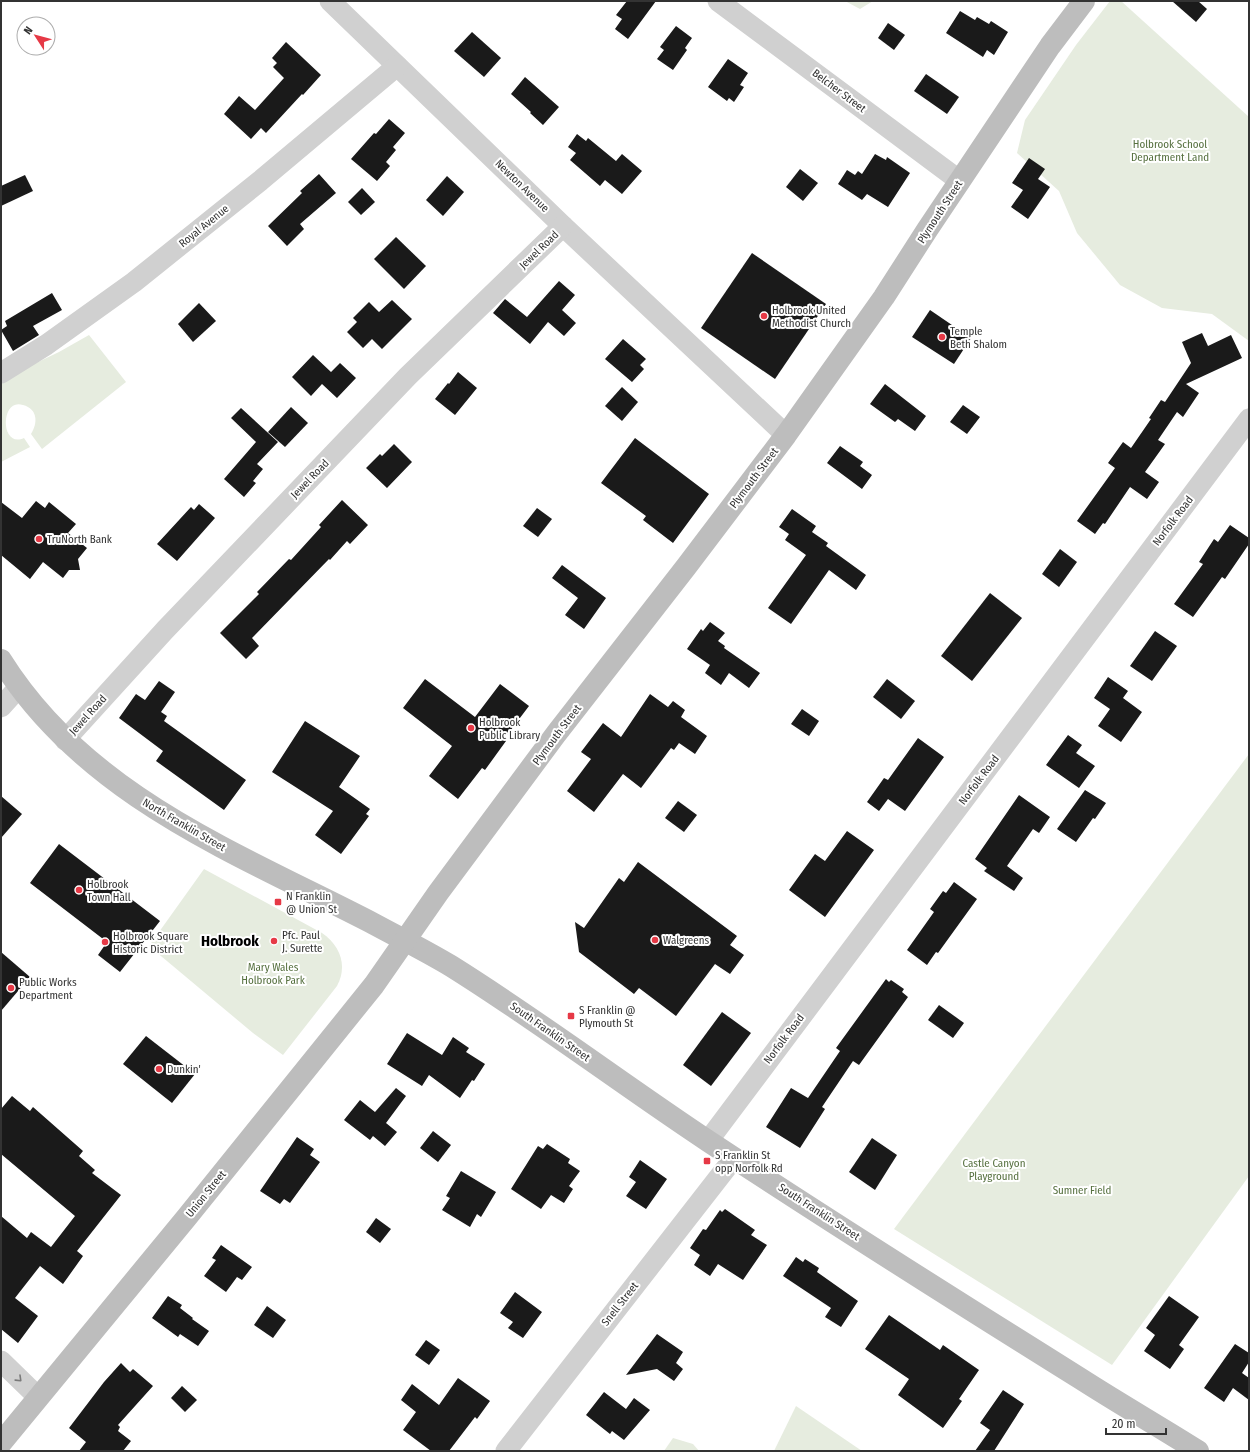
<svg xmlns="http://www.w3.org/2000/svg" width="1250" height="1452" font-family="'Fira Sans Condensed',sans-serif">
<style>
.green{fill:#e6ecdf}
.building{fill:#1a1a1a}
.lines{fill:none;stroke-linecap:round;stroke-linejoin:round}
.street{stroke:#d0d0d0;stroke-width:21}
.secondary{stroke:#bdbdbd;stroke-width:22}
.oneway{stroke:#7a7a7a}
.poi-dot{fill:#e63946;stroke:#fff;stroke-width:1.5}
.labels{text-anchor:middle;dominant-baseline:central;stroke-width:4;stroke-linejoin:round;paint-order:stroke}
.street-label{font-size:11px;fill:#333;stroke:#fff}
.park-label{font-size:11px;fill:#56703f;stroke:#fff}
.poi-label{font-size:11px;fill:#333;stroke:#fff;text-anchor:start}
.district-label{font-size:15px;font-weight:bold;fill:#000;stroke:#fff}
</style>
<rect width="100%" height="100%" fill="#fff"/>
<g class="green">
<polygon points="845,1 873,1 860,9"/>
<polygon points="1110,1 1121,1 1249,117 1249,341 1212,314 1162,308 1120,285 1077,233 1059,191 1017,153 1025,120 1076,45"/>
<path d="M 89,335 L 126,382 L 42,449 L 31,434 C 38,423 38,409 23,405 C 0,397 0,449 24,438 L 30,447 L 1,462 L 1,383 L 17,372 L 59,352 Z"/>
<polygon points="1249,754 1249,1176 1112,1365 894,1229"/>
<path d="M 204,869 L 322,933 C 340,945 348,966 337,986 L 283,1055 L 253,1033 L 149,946 Z"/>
<polygon points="796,1406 862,1451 774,1451"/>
<polygon points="673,1438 693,1444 699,1451 664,1451"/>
</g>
<g class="building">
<polygon points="627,1 656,1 628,39 615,29 622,19 616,15"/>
<polygon points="1172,1 1198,1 1207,9 1196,22"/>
<polygon points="960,11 975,20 977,17 989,24 991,21 1008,32 994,55 987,50 983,57 946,33"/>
<polygon points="888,23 905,35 894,50 878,38"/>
<polygon points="676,26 692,38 685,48 687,50 673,70 657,59 664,50 660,47"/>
<polygon points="472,32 501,58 484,77 454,51"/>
<polygon points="286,42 321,75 303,95 302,94 266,133 261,128 251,139 224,114 239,96 255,110 284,78 273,67 277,63 272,58"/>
<polygon points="728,59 748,73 740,85 744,87 734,102 729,98 727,101 708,87"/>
<polygon points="926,74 959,97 947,114 914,91"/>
<polygon points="525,77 559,107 543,125 530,113 531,112 511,94"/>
<polygon points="389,119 405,133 393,147 396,150 386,162 390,166 377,181 351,159 374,133 376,134"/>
<polygon points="577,134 586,141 588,138 616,161 622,154 642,171 622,194 605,180 600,186 570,160 576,153 568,147"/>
<polygon points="875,154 886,160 887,157 910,173 888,207 867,194 862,200 838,184 847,170 855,175 858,171 862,174"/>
<polygon points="1029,158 1045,169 1038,179 1050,187 1028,219 1011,207 1023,190 1012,183"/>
<polygon points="800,169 818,183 803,201 786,187"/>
<polygon points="319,174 336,193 300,224 304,229 287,246 268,226 302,193 300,191"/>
<polygon points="25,175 33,191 1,206 1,186"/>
<polygon points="447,176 464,192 443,216 426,200"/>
<polygon points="362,188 375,202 361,215 348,202"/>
<polygon points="396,237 426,266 404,289 374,259"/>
<polygon points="752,253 826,304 775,379 701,328"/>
<polygon points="559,281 575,295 562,310 576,323 564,336 548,322 530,344 493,313 505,299 527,317"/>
<polygon points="52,293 62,310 33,326 39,335 13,351 1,330 7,326 5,321"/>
<polygon points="392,300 412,319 382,349 372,339 363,348 347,332 357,322 353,318 369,302 379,312"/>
<polygon points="199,303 216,321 193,342 178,324"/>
<polygon points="930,310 971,338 954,364 912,337"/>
<polygon points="1202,333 1208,346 1231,335 1242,358 1186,384 1199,393 1183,417 1177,412 1158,440 1165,444 1145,472 1159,482 1147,499 1130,487 1105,524 1103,523 1095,534 1077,521 1115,468 1108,463 1123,442 1131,448 1151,419 1149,418 1161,400 1165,402 1191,363 1182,342"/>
<polygon points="623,339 646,359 640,365 644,369 632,382 605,359"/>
<polygon points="313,355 331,372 340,363 356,378 337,398 322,384 311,396 292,377"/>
<polygon points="458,372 477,388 455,415 435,399 448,383 449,384"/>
<polygon points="885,384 926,416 915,431 898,419 895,422 870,404"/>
<polygon points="622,387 638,402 622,421 605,406"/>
<polygon points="963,405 980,417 967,434 950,422"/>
<polygon points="291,407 308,423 285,447 268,432"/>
<polygon points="241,408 278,442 257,464 263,469 253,481 256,483 244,497 224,479 256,442 231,418"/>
<polygon points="635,438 709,494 673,543 643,520 646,516 601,483"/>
<polygon points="394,444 412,462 387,488 366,468 380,454 382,456"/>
<polygon points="840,446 863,462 860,466 872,475 862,489 827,463"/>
<polygon points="342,500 368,525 350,544 347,541 330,560 329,559 252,638 259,646 246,659 220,633 259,594 257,592 289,559 291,560 321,527 319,525"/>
<polygon points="36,501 45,508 49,502 76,524 68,533 87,548 78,559 80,570 69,570 63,578 43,562 30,579 1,555 1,502 22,518"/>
<polygon points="199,504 215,518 177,561 157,544 191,507 194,510"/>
<polygon points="537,508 552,519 538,537 523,526"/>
<polygon points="792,509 816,526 812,532 828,543 826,546 866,575 856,590 829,570 791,624 768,608 806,555 785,540 789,534 779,527"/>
<polygon points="1230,525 1249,538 1249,544 1225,579 1222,577 1193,617 1174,604 1203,564 1199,562 1214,539 1218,542"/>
<polygon points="1060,549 1077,562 1059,587 1042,574"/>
<polygon points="562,565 606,598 584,629 565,615 578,598 552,578"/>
<polygon points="990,593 1022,618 972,681 941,656"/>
<polygon points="710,622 725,633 718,641 725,646 724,648 760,673 749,688 729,673 721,685 705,673 710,665 687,649 701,629 703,631"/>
<polygon points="1155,631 1177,646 1152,681 1130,666"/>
<polygon points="1108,677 1128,691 1123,698 1142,712 1121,742 1098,726 1110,709 1094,698"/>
<polygon points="425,679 475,717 500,684 529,706 504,739 506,741 485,770 482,768 458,799 429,776 452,746 403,708"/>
<polygon points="887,679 915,701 901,719 873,697"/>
<polygon points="159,681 175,692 161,712 167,716 164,721 246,780 224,810 156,761 163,751 119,718 136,694 145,700"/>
<polygon points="650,694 668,707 673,701 685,710 681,717 707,736 695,754 679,743 674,750 671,748 641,788 623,774 594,812 567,791 591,759 581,752 603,723 621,737"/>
<polygon points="802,709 819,721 809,736 791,724"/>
<polygon points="305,721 360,756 339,787 370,809 366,814 369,816 341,854 315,835 333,811 272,772"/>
<polygon points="1068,735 1082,745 1076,753 1095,766 1079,788 1046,765"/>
<polygon points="918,738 944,757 905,811 888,799 879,811 867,802 884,778 888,780"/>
<polygon points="1085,790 1106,803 1095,819 1093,818 1076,842 1057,829"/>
<polygon points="1019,795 1050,817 1039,833 1033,829 1007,866 1023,878 1014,891 984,871 987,868 975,859"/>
<polygon points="1,796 22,814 1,838"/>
<polygon points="678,801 697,815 684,832 665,818"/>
<polygon points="847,831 874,850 825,917 789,890 815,854 825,861"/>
<polygon points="59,844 160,921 120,972 98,955 107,942 30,883"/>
<polygon points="638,862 737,936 730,945 744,955 730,974 715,964 676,1016 639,988 634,994 579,952 575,922 584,928 619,878 624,882"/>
<polygon points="954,882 977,899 938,953 936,952 927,965 907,950 934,912 930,909 943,891 946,893"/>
<polygon points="1,952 30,977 1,1011"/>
<polygon points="886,979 889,982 891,980 904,989 902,992 908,997 859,1065 853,1061 822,1107 825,1109 800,1148 766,1127 791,1088 808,1098 840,1051 836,1048"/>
<polygon points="939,1005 964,1023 953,1038 928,1020"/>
<polygon points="722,1012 751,1033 711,1086 683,1065"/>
<polygon points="407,1033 442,1055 453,1037 469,1048 466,1052 485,1064 474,1081 472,1080 460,1098 429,1075 422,1086 387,1064"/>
<polygon points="146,1036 195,1074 172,1103 123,1064"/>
<polygon points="396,1088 406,1096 386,1123 397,1132 385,1146 373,1136 370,1140 344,1120 360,1100 375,1112"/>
<polygon points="12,1096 30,1111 33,1107 83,1151 79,1156 95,1170 92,1173 121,1195 77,1251 83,1256 63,1284 40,1266 15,1298 38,1316 18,1343 1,1329 1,1216 27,1238 31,1232 51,1247 75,1216 1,1154 1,1109"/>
<polygon points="433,1131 451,1145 438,1162 420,1148"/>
<polygon points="297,1137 314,1149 310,1155 320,1162 290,1203 284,1199 280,1204 260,1191"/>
<polygon points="872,1138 897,1155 875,1190 849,1172"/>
<polygon points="547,1144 570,1159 568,1163 580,1171 569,1186 573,1189 564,1203 551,1195 541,1209 511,1189 538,1146 543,1149"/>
<polygon points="640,1160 667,1179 646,1209 626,1196 636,1182 629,1177"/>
<polygon points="461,1171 496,1192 481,1217 477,1214 470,1227 442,1210 450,1198 446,1196"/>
<polygon points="725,1209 755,1230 751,1235 767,1245 743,1280 718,1264 710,1276 694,1265 700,1255 690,1248 703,1229 706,1230 720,1210 722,1212"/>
<polygon points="376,1218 391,1229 380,1243 366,1232"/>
<polygon points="221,1245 252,1267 242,1280 237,1277 226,1292 204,1276 216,1260 212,1258"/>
<polygon points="796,1257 803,1262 805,1259 819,1268 817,1272 858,1301 841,1327 825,1317 831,1308 783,1276"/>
<polygon points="515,1292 542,1312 523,1338 508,1328 513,1322 500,1313"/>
<polygon points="168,1296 182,1305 180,1308 193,1318 192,1319 209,1331 198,1346 180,1334 178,1337 152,1318"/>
<polygon points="1169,1296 1199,1317 1179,1345 1184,1349 1170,1369 1144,1351 1155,1335 1146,1328"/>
<polygon points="267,1306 286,1320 273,1338 254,1325"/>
<polygon points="889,1315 940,1350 943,1345 979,1370 959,1399 962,1401 943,1428 898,1395 909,1379 865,1349"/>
<polygon points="657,1334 683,1352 676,1363 683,1369 674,1381 657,1369 626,1375"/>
<polygon points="426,1340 440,1350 429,1365 415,1355"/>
<polygon points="1235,1344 1249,1353 1249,1362 1242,1373 1249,1378 1249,1400 1233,1388 1224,1402 1204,1388"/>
<polygon points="121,1363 130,1372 133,1369 153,1386 118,1425 120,1427 118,1431 131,1441 123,1451 79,1451 86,1442 69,1428 104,1382"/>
<polygon points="458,1378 490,1401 477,1419 475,1417 449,1451 431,1451 403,1430 416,1412 401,1400 412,1384 439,1405"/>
<polygon points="182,1386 197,1400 185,1412 171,1398"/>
<polygon points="1003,1390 1024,1404 994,1451 975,1451 990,1430 980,1423"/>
<polygon points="604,1392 626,1409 634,1398 650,1410 624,1440 612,1431 610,1434 586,1415"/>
</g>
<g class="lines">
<g class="street">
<polyline points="330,1 563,226 786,435"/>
<polyline points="718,1 960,181"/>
<polyline points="1,373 46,345 134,282 260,181 397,66"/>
<polyline points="1,707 19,687"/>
<polyline points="65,740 165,630 408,376 563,226"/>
<polyline points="708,1141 1249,419"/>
<polyline points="1,1361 38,1397"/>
<polyline points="506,1451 734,1158"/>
</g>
<g class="secondary">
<path d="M 1,660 C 87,797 237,853 374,924 C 400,938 426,951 451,966 C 539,1021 622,1084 708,1141 C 831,1222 956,1301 1081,1379 C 1120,1404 1160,1427 1198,1451"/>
<polyline points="1,1443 187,1217 374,985 438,893 556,734 686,567 786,435 884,297 927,230 1050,46 1084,1"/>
</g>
</g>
<defs><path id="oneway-chevron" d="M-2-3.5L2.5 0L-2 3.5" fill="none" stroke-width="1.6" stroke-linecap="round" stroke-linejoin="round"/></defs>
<use class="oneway" href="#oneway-chevron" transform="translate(19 1379) rotate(44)"/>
<g class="poi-dot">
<circle cx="764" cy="316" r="4"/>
<circle cx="942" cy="337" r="4"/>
<circle cx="39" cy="539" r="4"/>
<circle cx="471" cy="728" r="4"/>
<circle cx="79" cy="890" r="4"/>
<rect x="274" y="898" width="8" height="8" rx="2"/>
<circle cx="655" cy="940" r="4"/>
<circle cx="274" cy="941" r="4"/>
<circle cx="105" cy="942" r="4"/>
<circle cx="11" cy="988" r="4"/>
<rect x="567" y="1012" width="8" height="8" rx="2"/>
<circle cx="159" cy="1069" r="4"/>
<rect x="703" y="1157" width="8" height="8" rx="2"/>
</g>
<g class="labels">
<g class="street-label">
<text transform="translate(839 91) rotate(37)">Belcher Street</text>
<text transform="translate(522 186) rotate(44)">Newton Avenue</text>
<text transform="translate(940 212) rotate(-57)">Plymouth Street</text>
<text transform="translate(204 226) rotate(-39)">Royal Avenue</text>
<text transform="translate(539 250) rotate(-44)">Jewel Road</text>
<text transform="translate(754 478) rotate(-53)">Plymouth Street</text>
<text transform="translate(310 479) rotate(-46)">Jewel Road</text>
<text transform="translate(1173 521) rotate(-53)">Norfolk Road</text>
<text transform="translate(88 715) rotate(-48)">Jewel Road</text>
<text transform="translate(557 735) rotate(-53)">Plymouth Street</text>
<text transform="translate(979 780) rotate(-53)">Norfolk Road</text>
<text transform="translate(184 825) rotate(30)">North Franklin Street</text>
<text transform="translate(550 1032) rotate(35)">South Franklin Street</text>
<text transform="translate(784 1039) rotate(-53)">Norfolk Road</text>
<text transform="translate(206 1194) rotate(-51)">Union Street</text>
<text transform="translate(819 1212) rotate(33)">South Franklin Street</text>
<text transform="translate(620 1304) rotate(-52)">Snell Street</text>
</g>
<g class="park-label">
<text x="1170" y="144">Holbrook School<tspan x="1170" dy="13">Department Land</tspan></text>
<text x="273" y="967">Mary Wales<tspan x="273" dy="13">Holbrook Park</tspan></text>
<text x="994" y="1163">Castle Canyon<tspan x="994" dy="13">Playground</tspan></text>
<text x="1082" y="1190">Sumner Field</text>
</g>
<g class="poi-label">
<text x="772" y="310">Holbrook United<tspan x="772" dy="13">Methodist Church</tspan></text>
<text x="950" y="331">Temple<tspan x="950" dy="13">Beth Shalom</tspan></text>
<text x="47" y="539">TruNorth Bank</text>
<text x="479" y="722">Holbrook<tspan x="479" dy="13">Public Library</tspan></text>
<text x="87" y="884">Holbrook<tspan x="87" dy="13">Town Hall</tspan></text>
<text x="286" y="896">N Franklin<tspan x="286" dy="13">@ Union St</tspan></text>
<text x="282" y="935">Pfc. Paul<tspan x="282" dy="13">J. Surette</tspan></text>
<text x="113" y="936">Holbrook Square<tspan x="113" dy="13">Historic District</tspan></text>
<text x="663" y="940">Walgreens</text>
<text x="19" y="982">Public Works<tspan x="19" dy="13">Department</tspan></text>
<text x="579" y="1010">S Franklin @<tspan x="579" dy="13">Plymouth St</tspan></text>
<text x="167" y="1069">Dunkin'</text>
<text x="715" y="1155">S Franklin St<tspan x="715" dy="13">opp Norfolk Rd</tspan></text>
</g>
<g class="district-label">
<text x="230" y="941">Holbrook</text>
</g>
</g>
<rect width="1250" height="1452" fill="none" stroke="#333333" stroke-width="4"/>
<g transform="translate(36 36) rotate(306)"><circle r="19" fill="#ffffff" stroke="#adadad"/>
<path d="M0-3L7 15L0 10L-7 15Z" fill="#e63946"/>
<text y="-6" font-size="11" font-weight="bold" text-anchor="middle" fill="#333333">N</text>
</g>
<path d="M1106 1428v6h60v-6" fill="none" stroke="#333333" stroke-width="2"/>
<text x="1112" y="1428" font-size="12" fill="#333333" stroke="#ffffff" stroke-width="3" paint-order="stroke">20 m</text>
</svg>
